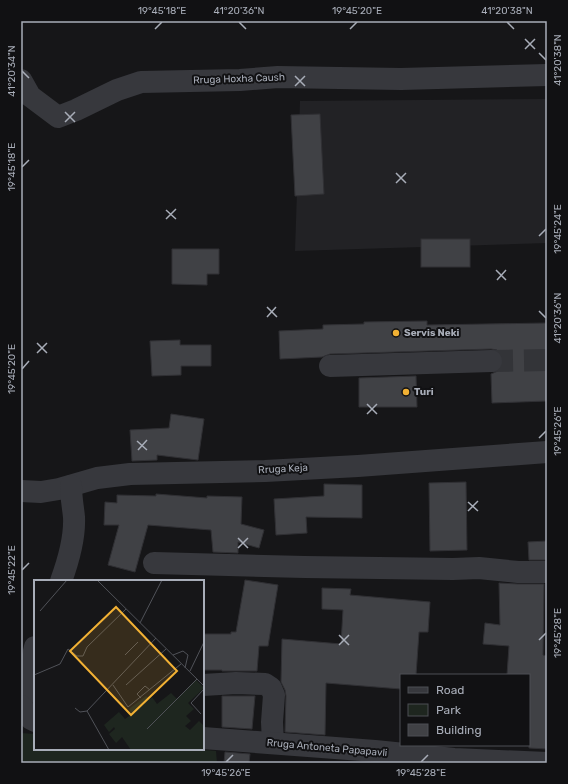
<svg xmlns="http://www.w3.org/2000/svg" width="568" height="784" font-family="Rubik,sans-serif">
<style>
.built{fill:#222225}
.green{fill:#1e261f}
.building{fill:#404145;stroke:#303034}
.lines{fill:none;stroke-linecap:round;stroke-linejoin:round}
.minor-tunnel{stroke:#333438;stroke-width:22;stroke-dasharray:22 11;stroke-linecap:butt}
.minor{stroke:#37383d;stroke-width:22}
.ticks{fill:none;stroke:#a8adb8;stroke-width:1.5}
.poi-dot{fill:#f2b134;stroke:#111113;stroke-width:1.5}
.labels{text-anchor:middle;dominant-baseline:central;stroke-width:4;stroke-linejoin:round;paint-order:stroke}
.street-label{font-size:10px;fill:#a8adb8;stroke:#111113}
.poi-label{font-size:10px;font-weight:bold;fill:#a8adb8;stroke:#111113;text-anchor:start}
.inset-road{fill:none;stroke:#505258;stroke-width:1}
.view{fill:#f2b134;fill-opacity:0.15;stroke:#f2b134;stroke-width:2}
.inset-edge{fill:none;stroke:#a8adb8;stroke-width:2}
.neatline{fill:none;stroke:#a8adb8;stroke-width:1.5}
.ticks-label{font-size:10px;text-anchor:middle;fill:#a8adb8}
</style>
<rect width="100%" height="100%" fill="#161618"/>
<polygon class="built" points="547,99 547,243 295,251 300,101"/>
<polygon class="green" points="21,733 35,734 35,749 193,749 216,751 217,763 21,763"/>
<g class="building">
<polygon points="320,114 324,194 295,196 291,115"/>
<rect x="421" y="239" width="49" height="28"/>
<polygon points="172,249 219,249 219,274 207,274 207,285 172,284"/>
<polygon points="427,321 427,325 547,323 547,401 492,403 491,374 498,371 502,367 503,361 501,354 497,350 491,349 330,354 322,357 280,359 279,331 323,329 323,325 364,324 364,322"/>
<polygon points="180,340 180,345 211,345 211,366 181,366 181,375 152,376 150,341"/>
<polygon points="416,376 417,407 359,407 359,378"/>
<polygon points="171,414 204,419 198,460 157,455 157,460 132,461 130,430 169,428"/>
<polygon points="466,482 467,550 430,551 429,483"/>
<polygon points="324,484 362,485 362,518 306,517 307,533 276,535 274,499 324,496"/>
<polygon points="156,494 207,498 207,496 242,497 241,524 264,530 259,548 238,542 238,553 213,552 211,530 148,525 135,572 108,565 119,525 104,525 105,502 117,503 117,495 156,496"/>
<polygon points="547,541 547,560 529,560 528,542"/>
<polygon points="245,580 278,585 268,646 259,646 257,671 222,671 222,670 203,670 203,634 231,634 231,632 236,632"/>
<polygon points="499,583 518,584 544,584 543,655 547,656 547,749 529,748 529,675 507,675 509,646 483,644 485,623 500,625"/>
<polygon points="322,588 351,589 350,595 430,602 428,632 419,632 416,675 401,675 401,689 326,683 325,735 285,732 286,696 285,690 281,682 282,639 341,644 343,610 322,609"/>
<polygon points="222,696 255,696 252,729 222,727"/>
<polygon points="225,752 250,754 249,763 224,763"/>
</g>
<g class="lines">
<polyline class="minor-tunnel" points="491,361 547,360"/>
<g class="minor">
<polyline points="21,80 30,96 58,117 76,110 117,90 141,82 240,80 278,77 401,79 547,75"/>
<polyline points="330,366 491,361"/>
<polyline points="21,491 41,492 59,489 97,478 130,474 265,471 358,466 547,452"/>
<polyline points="154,563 305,567 453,569 479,568 518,572 547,572"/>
<path d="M 61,581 C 68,562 75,538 74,517 C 73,507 71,497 71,486"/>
<polyline points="203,685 236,683 265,684 271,688 274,695 272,722 273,743"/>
<polyline points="21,705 35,647"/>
<polyline points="21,706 31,719 35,721"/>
<polyline points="203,738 375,751 454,759 547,763"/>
</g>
</g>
<path class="ticks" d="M 239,22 L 246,29M 507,22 L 514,29M 155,29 L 162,22M 350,29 L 357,22M 525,39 L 535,49M 525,49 L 535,39M 539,53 L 546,60M 22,71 L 29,78M 295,76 L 305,86M 295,86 L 305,76M 65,112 L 75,122M 65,122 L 75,112M 22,167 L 29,160M 396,173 L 406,183M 396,183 L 406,173M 166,210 L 176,219M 166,219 L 176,209M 539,236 L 546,229M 496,270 L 506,280M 497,280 L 506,270M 267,307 L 277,317M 539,311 L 546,318M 267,317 L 276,307M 37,343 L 47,353M 37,353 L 47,343M 22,369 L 29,361M 367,404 L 377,414M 367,414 L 377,404M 539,438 L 546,431M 137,441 L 147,450M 138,450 L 147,440M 468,502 L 478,511M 468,511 L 478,501M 238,538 L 248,548M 238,548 L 248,538M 22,570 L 29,563M 339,635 L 349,645M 539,640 L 546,633M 339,645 L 349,635M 226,762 L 233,755M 421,762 L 428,755"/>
<g class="poi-dot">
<circle cx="396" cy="333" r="4"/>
<circle cx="406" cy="392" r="4"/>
</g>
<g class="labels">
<g class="street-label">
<text transform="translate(239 79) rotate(-2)">Rruga Hoxha Caush</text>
<text transform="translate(283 469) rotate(-3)">Rruga Keja</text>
<text transform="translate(327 748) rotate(5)">Rruga Antoneta Papapavli</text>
</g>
<g class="poi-label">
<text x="404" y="333">Servis Neki</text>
<text x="414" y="392">Turi</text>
</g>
</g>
<g transform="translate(34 580)">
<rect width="170" height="170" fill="#161618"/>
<path d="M 162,100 L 170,108 L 154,123 L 160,129 L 152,136 L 157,141 L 151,146 L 156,150 L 165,141 L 170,146 L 170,170 L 97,170 L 88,157 L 82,163 L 75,154 L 81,149 L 80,147 L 75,152 L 70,145 L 85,132 L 91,139 L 98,134 L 95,129 L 112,116 L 116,119 L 118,117 L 123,124 L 137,113 L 143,119 Z" fill="#1e261f"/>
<path class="inset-road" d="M 63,0 L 170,106M 6,31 L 33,0M 106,43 L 128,0M 91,75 L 104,62M 139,75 L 149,71 L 154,75 L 151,88M 156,91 L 170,62M 0,95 L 26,84 L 34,69 L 43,76 L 49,76 L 53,67 L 92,29M 79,105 L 94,127 L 147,84M 92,105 L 132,69M 107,118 L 103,114 L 111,106 L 116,110M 41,128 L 46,132 L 53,131M 53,131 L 122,58M 53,131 L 75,170M 167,134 L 157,123 L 170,109M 113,149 L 163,99"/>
<path class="view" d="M 82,27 L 143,91 L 97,135 L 36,71 Z"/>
<rect width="170" height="170" class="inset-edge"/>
</g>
<rect width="568" height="784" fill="none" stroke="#111113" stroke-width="44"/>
<rect x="400" y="674" width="130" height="72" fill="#111113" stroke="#4d4f55"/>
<rect x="408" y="687" width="20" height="6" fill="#37383d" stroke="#4d4f55"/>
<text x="436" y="694" font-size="12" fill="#a8adb8">Road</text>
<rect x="408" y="704" width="20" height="12" fill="#1e261f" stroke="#4d4f55"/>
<text x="436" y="714" font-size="12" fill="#a8adb8">Park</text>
<rect x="408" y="724" width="20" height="12" fill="#404145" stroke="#4d4f55"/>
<text x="436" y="734" font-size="12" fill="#a8adb8">Building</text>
<rect x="22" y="22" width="524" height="740" class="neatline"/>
<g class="ticks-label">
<text x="162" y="14">19°45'18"E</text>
<text x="239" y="14">41°20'36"N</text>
<text x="357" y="14">19°45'20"E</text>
<text x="507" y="14">41°20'38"N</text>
<text transform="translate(557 60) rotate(-90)" y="4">41°20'38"N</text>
<text transform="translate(11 71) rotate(-90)" y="4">41°20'34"N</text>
<text transform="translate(11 167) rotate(-90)" y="4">19°45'18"E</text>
<text transform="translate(557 229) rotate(-90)" y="4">19°45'24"E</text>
<text transform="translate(557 318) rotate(-90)" y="4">41°20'36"N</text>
<text transform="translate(11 369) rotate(-90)" y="4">19°45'20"E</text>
<text transform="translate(557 431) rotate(-90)" y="4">19°45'26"E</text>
<text transform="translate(11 570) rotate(-90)" y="4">19°45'22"E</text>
<text transform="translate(557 633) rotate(-90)" y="4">19°45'28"E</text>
<text x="226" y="776">19°45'26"E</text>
<text x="421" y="776">19°45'28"E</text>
</g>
</svg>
